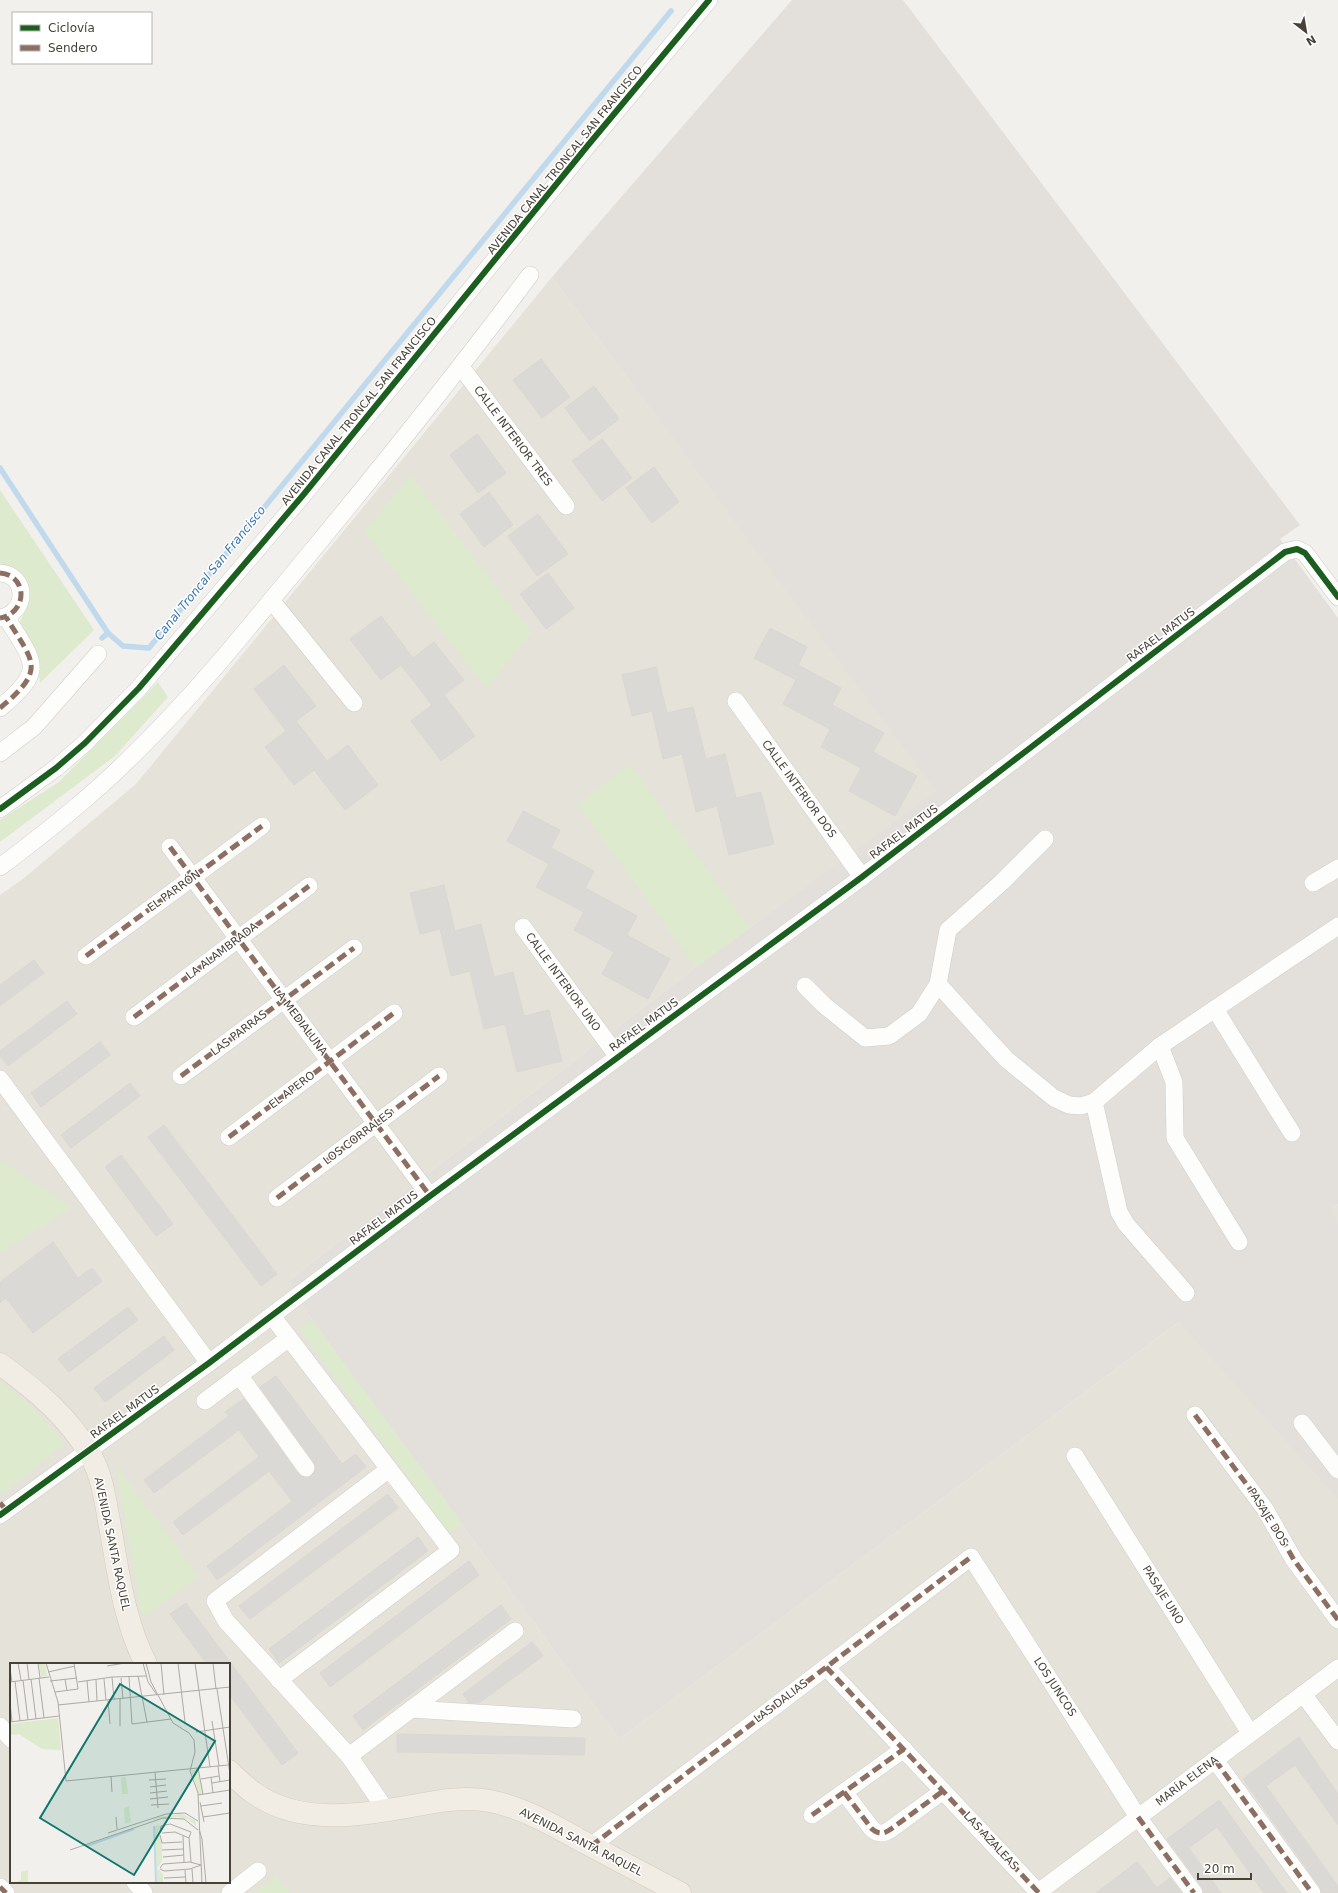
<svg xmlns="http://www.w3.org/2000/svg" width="1338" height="1893" font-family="'DejaVu Sans',sans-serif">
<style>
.residential{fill:#e5e2da;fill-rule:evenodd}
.industrial{fill:#e3e0dc}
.green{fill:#deeace}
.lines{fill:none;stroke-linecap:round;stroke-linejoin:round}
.stream{stroke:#c0d9ec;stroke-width:5.5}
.building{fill:#dbd9d5;stroke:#dad7d2}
.minor-casing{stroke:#d0ceca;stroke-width:18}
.major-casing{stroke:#d3ccba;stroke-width:23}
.minor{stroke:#fdfdfc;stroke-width:17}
.major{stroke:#f1ede5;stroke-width:22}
.quiet{stroke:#8d6e63;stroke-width:5;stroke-dasharray:10 5;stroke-linecap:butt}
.cycleway-casing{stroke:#fff;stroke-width:8}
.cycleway{stroke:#1b5e20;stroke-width:6}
.labels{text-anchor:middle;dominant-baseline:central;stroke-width:3;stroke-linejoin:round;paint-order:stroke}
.street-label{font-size:11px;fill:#474238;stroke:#fff}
.water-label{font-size:12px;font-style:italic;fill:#3877ad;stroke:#fff}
.inset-river{fill:none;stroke:#c0d9ec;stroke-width:2}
.inset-road{fill:none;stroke:#aeaaa4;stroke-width:1}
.view{fill:#0f766e;fill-opacity:0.15;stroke:#0f766e;stroke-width:2}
.inset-edge{fill:none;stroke:#474238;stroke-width:2}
</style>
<rect width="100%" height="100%" fill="#f2f0ec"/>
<path class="residential" d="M 552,277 L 937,791 L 696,967 L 288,1281 L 312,1320 L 619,1739 L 1338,1204 L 1338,1893 L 0,1893 L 0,895 L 24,878 L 136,784 ZM 11,1664 L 229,1664 L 229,1882 L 11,1882 Z"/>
<polygon class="industrial" points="792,0 903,0 1300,525 1280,539 1338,618 1338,1204 1330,1210 1338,1221 1338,1499 1179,1322 619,1739 312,1320 288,1281 696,967 936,791 552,277"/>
<g class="green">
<polygon points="411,476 532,633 486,688 364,531"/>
<polygon points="0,490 94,630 40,683 38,664 19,625 29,600 27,589 0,571"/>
<polygon points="158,682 168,697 115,756 0,842 0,820 59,782"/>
<polygon points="630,765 750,928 696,967 577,804"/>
<polygon points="0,1160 72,1207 0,1254"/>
<polygon points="312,1320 463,1524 449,1533 299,1329"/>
<polygon points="0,1381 32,1406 65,1444 3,1494 0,1491"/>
<polygon points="116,1465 199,1577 142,1618"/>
<polygon points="276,1876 290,1893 254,1893"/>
</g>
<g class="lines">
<g class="stream">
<polyline points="0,468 108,633"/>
<polyline points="102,638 108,633 123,646 149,648 671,11"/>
</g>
</g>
<g class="building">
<polygon points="541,359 570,397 542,418 513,380"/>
<polygon points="594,386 619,419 590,441 565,408"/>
<polygon points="477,434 506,473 478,493 450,455"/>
<polygon points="602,439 632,478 602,501 572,461"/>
<polygon points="654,467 679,502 652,523 626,488"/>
<polygon points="489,492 513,525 484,547 460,514"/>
<polygon points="538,514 568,554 537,576 508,536"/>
<polygon points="548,573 574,608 546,629 520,594"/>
<polygon points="381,616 413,658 434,642 464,680 444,695 475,736 441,761 411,721 432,705 401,665 381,680 350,639"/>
<polygon points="770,628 807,647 798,665 841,688 832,705 884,733 873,752 917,776 895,816 849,791 861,768 821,747 830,729 783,704 796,680 754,658"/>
<polygon points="284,665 316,706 296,721 327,761 348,745 378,785 345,810 314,770 294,785 265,747 286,731 254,689"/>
<polygon points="656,667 667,713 693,707 706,759 725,754 736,798 761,792 774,844 729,855 717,806 696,812 682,754 663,759 652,711 632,716 622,675"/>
<polygon points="523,811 560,830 551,848 594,871 585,888 637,916 627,935 670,959 648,999 602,974 614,952 574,930 584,912 536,887 549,864 507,841"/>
<polygon points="444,885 455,931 481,924 494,977 513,972 524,1016 549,1010 562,1061 517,1072 505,1024 484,1029 470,971 451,976 440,929 420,934 410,893"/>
<polygon points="34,960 44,973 0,1006 0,985"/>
<polygon points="67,1001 77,1014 8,1066 0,1056 0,1051"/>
<polygon points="100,1042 110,1055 41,1107 31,1093"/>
<polygon points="130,1083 140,1096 71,1148 61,1135"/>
<polygon points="164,1125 277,1274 261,1286 148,1137"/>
<polygon points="121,1155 173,1224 156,1236 105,1167"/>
<polygon points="53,1242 78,1278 92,1268 102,1281 33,1333 6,1298 0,1303 0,1282"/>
<polygon points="128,1307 138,1320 69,1372 58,1359"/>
<polygon points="164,1336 174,1350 105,1402 94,1388"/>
<polygon points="276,1376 342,1464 356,1454 366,1467 217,1580 207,1566 292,1501 269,1471 183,1535 173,1522 259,1457 239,1430 154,1493 144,1480 229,1416 225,1412 244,1399 298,1474 307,1478 312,1476 316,1467 314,1462 260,1387"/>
<polygon points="388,1494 398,1508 250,1619 239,1606"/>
<polygon points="418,1537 428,1551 279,1663 269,1649"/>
<polygon points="469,1561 479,1575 330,1687 320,1673"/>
<polygon points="186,1603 298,1753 282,1765 229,1694 229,1664 207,1664 170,1614"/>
<polygon points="501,1605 511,1619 363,1730 353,1716"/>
<polygon points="532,1642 543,1656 479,1703 469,1703 463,1694"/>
<polygon points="397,1734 585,1738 584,1755 397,1752"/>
<polygon points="1299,1737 1338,1794 1338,1825 1295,1765 1266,1786 1338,1886 1338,1893 1322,1893 1320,1887 1243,1779"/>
<polygon points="1219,1800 1240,1829 1287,1893 1264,1893 1217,1827 1189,1848 1221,1893 1204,1893 1202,1887 1167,1839"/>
<polygon points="1137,1862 1157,1888 1170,1878 1182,1893 1096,1893"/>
</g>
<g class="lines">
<g class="minor-casing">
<g id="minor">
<polyline points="461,367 566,506"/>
<path d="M 0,573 C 28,575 28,613 0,618"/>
<polyline points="271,600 354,703"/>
<polyline points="736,701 862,877"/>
<path d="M 0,708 C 47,669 34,663 6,617"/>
<polyline points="0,753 34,727 98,654"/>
<polyline points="0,809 56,768 85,743 139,688 304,494 589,144 709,0"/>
<polyline points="170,847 430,1196"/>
<path d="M 0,867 C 49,830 97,792 140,748 C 200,689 253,622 306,558 C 383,465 458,371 530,275"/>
<polyline points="1313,883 1338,868"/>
<polyline points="523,927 618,1057"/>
<polyline points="86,956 262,826"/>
<polyline points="938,984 1006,1059 1054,1098 1069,1105 1081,1106 1094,1102 1160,1046 1338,926"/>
<polyline points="805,986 824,1005 865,1038 889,1036 919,1014 938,984 948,930 1002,882 1045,839"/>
<polyline points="1215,1009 1292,1133"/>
<polyline points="134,1017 309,886"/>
<polyline points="1160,1046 1174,1082 1175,1138 1239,1242"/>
<polyline points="181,1076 354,948"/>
<polyline points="0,1079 209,1363"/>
<polyline points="1094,1102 1119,1212 1126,1224 1186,1293"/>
<polyline points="229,1137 394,1013"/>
<polyline points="277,1198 439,1076"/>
<polyline points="272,1316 451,1550 279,1680"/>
<polyline points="239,1375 306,1468"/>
<polyline points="205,1401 289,1338"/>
<polyline points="1195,1415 1265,1509 1294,1560 1338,1620"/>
<polyline points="1302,1423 1338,1470"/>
<polyline points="1075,1456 1250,1733"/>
<polyline points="0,1515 209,1363 430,1196 862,877 1285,552 1297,549 1305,553 1338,597"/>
<polyline points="826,1667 1039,1893"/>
<polyline points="1303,1694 1338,1741"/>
<polyline points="411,1709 573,1719"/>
<polyline points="0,1726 11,1739"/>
<polyline points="349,1756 515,1631"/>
<polyline points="1215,1760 1312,1893"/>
<path d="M 844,1792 L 872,1829 C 879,1835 884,1834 891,1829 L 943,1791"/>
<polyline points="386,1810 349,1756 226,1621 215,1601 389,1469"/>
<polyline points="812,1815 904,1749"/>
<polyline points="591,1846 971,1557 1138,1817 1194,1893"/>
<polyline points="135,1882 144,1893"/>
<polyline points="0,1887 6,1893"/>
<polyline points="230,1893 258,1871"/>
<polyline points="1037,1893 1338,1668"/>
</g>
</g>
<g class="major-casing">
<g id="major">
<path d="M 0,1364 C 36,1390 69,1417 91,1456 C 102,1476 105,1499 109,1521 C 118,1569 123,1619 146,1664"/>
<path d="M 229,1771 C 237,1779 245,1787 254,1793 C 300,1826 361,1815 412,1806 C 438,1801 463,1796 490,1801 C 521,1807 551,1824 578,1839 C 612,1857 646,1875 680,1893"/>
</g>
</g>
<use href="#minor" class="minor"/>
<use href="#major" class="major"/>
<g class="quiet">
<path d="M 0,573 C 28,575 28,613 0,618"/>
<path d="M 0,708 C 47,669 34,663 6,617"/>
<polyline points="170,847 430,1196"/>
<polyline points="86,956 262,826"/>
<polyline points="134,1017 309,886"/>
<polyline points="181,1076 354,948"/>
<polyline points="229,1137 394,1013"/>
<polyline points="277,1198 439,1076"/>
<polyline points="1195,1415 1265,1509 1294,1560 1338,1620"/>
<polyline points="0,1503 6,1510"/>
<polyline points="826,1667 1039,1893"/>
<polyline points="1215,1760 1312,1893"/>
<path d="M 844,1792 L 872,1829 C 879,1835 884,1834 891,1829 L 943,1791"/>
<polyline points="812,1815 904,1749"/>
<polyline points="1138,1817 1194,1893"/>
<polyline points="591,1846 971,1557"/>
<polyline points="0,1887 6,1893"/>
</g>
<g class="cycleway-casing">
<g id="cycleway">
<polyline points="0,809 56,768 85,743 139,688 304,494 589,144 709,0"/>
<polyline points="0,1515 209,1363 430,1196 862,877 1285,552 1297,549 1305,553 1338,597"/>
</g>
</g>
<use href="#cycleway" class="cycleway"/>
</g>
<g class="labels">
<g class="street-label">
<text transform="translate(565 160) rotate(-51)">AVENIDA CANAL TRONCAL SAN FRANCISCO</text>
<text transform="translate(359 411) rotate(-51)">AVENIDA CANAL TRONCAL SAN FRANCISCO</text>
<text transform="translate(513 436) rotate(53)">CALLE INTERIOR TRES</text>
<text transform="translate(1161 635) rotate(-37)">RAFAEL MATUS</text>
<text transform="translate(799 789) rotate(54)">CALLE INTERIOR DOS</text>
<text transform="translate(904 832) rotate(-37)">RAFAEL MATUS</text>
<text transform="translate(174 891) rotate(-36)">EL PARRÓN</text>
<text transform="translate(222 951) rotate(-37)">LA ALAMBRADA</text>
<text transform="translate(563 982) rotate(54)">CALLE INTERIOR UNO</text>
<text transform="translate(300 1021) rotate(53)">LA MEDIALUNA</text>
<text transform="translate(644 1025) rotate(-36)">RAFAEL MATUS</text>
<text transform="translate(239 1033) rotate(-37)">LAS PARRAS</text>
<text transform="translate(292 1090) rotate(-37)">EL APERO</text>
<text transform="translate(358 1137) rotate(-37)">LOS CORRALES</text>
<text transform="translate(384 1218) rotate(-37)">RAFAEL MATUS</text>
<text transform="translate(125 1412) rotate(-36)">RAFAEL MATUS</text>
<text transform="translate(1268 1517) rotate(58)">PASAJE DOS</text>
<text transform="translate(112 1544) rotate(78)">AVENIDA SANTA RAQUEL</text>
<text transform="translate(1163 1595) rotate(58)">PASAJE UNO</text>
<text transform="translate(1055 1687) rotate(57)">LOS JUNCOS</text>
<text transform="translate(781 1701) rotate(-37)">LAS DALIAS</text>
<text transform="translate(1187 1781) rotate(-37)">MARÍA ELENA</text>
<text transform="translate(991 1841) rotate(47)">LAS AZALEAS</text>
<text transform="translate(581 1842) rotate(27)">AVENIDA SANTA RAQUEL</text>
</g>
<g class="water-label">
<text transform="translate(210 573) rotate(-51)">Canal Troncal San Francisco</text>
</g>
</g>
<g transform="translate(10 1663)">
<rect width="220" height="220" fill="#f2f0ec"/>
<path d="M 29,0 L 35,0 L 37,13 L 31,14 ZM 48,55 L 51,87 L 32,86 L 9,71 L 0,72 L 0,61 ZM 188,106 L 193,131 L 189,131 L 181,107 ZM 111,114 L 116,114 L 118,131 L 112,131 ZM 119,143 L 121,159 L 115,161 L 114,145 ZM 172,151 L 186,158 L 186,163 L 178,156 L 167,154 L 142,157 L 148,154 ZM 151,162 L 148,168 L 152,181 L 152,198 L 147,205 L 153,211 L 153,220 L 147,220 L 144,163 ZM 18,207 L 18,220 L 3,220 L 11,217 L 11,209 Z" fill="#deeace"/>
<path class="inset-river" d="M 144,163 L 146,220M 77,183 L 124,166"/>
<path class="inset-road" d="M 8,0 L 11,17M 17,0 L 19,16M 28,0 L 30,15M 36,0 L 48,39 L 56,118 L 218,102M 133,0 L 138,19 L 147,32M 136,0 L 141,19 L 163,60 L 179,70 L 184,77 L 185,89 L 180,108 L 188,130 L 192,220M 151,0 L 154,32M 168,0 L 175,59M 185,0 L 200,104M 203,0 L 206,26M 97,3 L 115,0M 0,6 L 2,19M 38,9 L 65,3M 128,13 L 137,59M 102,14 L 104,36M 119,14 L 122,61 L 161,56M 29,15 L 34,55M 111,15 L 113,36M 21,16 L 26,56M 55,16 L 57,28M 94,16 L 96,37M 13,17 L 18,57M 86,17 L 87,38M 5,18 L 10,58M 40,18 L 67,15M 77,18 L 79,39M 0,19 L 39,14M 68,19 L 102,14 L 136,13M 207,26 L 220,111M 45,29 L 68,26 L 64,0M 110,36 L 110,63M 98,37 L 100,61M 0,39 L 2,59M 48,42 L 220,24M 202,58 L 209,103M 0,59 L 49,53M 186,69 L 220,64M 208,103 L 210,119M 188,105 L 193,131M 145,109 L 148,145M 101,113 L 102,129M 201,114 L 203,130M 191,116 L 209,113M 139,117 L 156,116M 202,120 L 220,117M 140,124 L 156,122M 140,130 L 157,128M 188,132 L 220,127M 140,136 L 158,134M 190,139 L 194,159M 141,142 L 159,141M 191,143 L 212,140M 106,154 L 107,166M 193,154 L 220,150M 189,166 L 192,176 L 196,220M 150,168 L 151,163 L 160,161 L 181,169 L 179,175 L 181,199M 98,170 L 156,151 L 175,150 L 188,158M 152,170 L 165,169 L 179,175M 150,172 L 152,180 L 172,179M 173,173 L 174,199M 60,187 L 153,155 L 174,156 L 188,167M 152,187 L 173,186M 153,194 L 174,192M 150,205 L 153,201 L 180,199 L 191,202M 150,206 L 154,208 L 180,206 L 191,202M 182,206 L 183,220M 175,207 L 176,220M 154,215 L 175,214"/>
<path class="view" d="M 110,21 L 205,78 L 124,212 L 30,155 Z"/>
<rect width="220" height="220" class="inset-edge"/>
</g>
<rect x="12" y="12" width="140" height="52" fill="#ffffff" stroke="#b5b3af"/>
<rect x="20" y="25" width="20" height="6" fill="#1b5e20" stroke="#b5b3af"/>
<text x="48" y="32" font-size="12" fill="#474238">Ciclovía</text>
<rect x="20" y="45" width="20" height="6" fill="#8d6e63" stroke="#b5b3af"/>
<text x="48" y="52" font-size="12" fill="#474238">Sendero</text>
<g transform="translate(1306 32) rotate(149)" stroke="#ffffff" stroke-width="3" paint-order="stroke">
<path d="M0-3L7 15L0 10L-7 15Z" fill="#474238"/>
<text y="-6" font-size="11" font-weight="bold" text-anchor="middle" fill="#474238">N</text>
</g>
<path d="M1198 1873v6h53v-6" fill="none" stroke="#474238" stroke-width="2"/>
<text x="1204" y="1873" font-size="12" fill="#474238" stroke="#ffffff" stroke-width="3" paint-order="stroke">20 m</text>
</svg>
